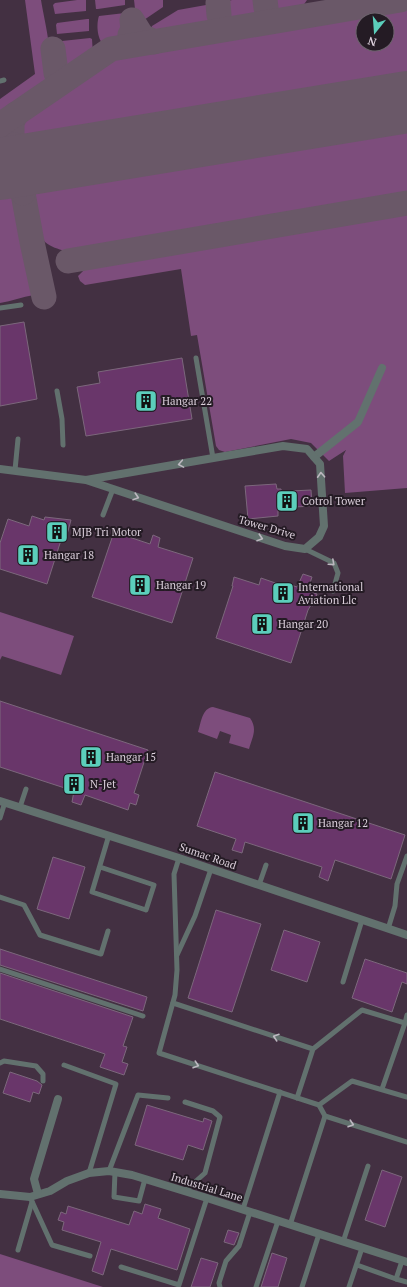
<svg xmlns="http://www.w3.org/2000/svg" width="407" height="1287" font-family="'PT Serif',serif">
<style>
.green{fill:#7d4d7c;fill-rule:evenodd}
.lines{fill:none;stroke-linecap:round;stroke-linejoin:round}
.taxiway{stroke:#6a5868;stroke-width:25}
.runway{stroke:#6a5868;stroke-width:62}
.building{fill:#69366a;stroke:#7c677c}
.service{stroke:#62716e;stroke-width:5}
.minor{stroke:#62716e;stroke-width:8}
.oneway{stroke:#bdb8c0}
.labels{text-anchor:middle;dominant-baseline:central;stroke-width:4;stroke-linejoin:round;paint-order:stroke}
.poi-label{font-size:11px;fill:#dbcfdb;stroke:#241b24;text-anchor:start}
.street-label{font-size:11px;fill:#dbcfdb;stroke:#241b24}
</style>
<rect width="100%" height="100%" fill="#433042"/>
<g class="green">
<path d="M 25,0 L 41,0 C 44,20 58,71 45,87 C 33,100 14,109 0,119 L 0,99 L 35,74 Z"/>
<polygon points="77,0 86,0 86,11 55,14 53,5 55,3"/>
<polygon points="95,0 125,0 125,5 98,9 96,9"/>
<polygon points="134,0 163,0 163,7 141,22 136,17"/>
<polygon points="232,0 258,0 259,8 255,15 237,20 231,18 226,8 228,1"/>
<polygon points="273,0 307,0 300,10 284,12 278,10"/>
<polygon points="206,5 210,7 212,17 205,26 155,34 152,32 152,26 178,10"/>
<path d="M 407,6 L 407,92 L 38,153 C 34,152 28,151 25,148 C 17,140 19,124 24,116 L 109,58 L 117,55 ZM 363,20 L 387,20 L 387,44 L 363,44 Z"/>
<path d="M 125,13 L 127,14 C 129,37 124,34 106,46 C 97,42 96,24 99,16 Z"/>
<polygon points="87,19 89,19 89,31 57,34 56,25 57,23"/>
<path d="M 90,38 L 92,39 L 93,55 C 83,63 73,75 61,64 L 59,43 L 62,41 Z"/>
<path d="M 407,112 L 407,193 L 65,251 C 58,249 51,247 45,242 C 34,230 29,204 34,189 C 37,181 44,175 51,171 Z"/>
<path d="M 0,185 L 8,189 L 19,207 L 34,295 C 22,297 12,301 0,303 Z"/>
<polygon points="407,213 407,488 345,493 343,456 346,450 329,461 311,443 291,439 225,452 219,450 216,446 197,335 191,336 181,269 85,285 80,281 78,276 85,269"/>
<polygon points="0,612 74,636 61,675 2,656 0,660"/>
<path d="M 213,707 L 250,718 C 258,729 252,738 249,749 L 229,743 L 231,735 L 220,731 L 217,739 L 198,732 C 201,723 202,708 213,707 Z"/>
<polygon points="0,1254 103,1287 0,1287"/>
</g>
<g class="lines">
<g class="taxiway">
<polyline points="265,0 266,8"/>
<polyline points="218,3 219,15"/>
<polyline points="130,35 133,30 132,20 142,36 154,42"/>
<polyline points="53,49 56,73"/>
<polyline points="16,114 12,123 12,134 32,242 44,297"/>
<polyline points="0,125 111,49 400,0"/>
<path d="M 15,145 C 22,157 30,160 43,162 L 30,171 L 23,193"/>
<polyline points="68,261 407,203"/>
</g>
<polyline class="runway" points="0,169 407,102"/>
</g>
<g class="building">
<polygon points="24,322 37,399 0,406 0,326"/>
<polygon points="182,358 192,419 86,436 77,387 100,383 98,372"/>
<polygon points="276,484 277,489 281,489 283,506 291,491 311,490 312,506 278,508 278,516 248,519 245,486"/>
<polygon points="32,516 44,520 45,517 71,520 66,538 62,537 47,584 0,569 0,543 8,519 29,526"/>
<polygon points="114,532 150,544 153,535 160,538 158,547 193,558 172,623 92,597"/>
<polygon points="303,574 312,577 308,589 309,591 317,594 313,606 311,605 308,610 291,663 216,638 233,586 232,586 234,577 259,585 261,578 284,586 285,583 297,587"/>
<polygon points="0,701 148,750 134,793 139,795 136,805 130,803 128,810 85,795 81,805 72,802 74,791 0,767"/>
<polygon points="215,772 405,835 391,879 335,860 328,881 319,877 322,867 245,842 242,853 232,850 236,839 197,826"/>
<polygon points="53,857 85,867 69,919 37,909"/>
<polygon points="216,910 261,924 232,1012 188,998"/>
<polygon points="284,930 320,942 307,982 271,970"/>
<polygon points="0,949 147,997 143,1011 0,965"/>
<polygon points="365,959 407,973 407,984 402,982 392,1012 352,998"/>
<polygon points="0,973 133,1017 123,1046 127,1047 122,1062 128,1064 124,1075 100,1067 105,1054 0,1019"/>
<polygon points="10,1072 37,1081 42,1085 39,1094 33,1092 30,1102 3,1093"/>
<polygon points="147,1105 203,1122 204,1118 212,1121 203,1150 188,1145 183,1160 135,1145"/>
<polygon points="382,1170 402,1177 385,1227 365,1220"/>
<polygon points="145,1204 161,1209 158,1218 190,1229 177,1270 111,1249 103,1275 92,1271 101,1242 62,1230 64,1222 58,1220 61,1212 66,1214 68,1206 129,1225 134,1211 142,1214"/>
<polygon points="228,1230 239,1233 234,1245 224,1242"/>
<polygon points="272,1253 287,1258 278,1287 261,1287"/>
<polygon points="201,1258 218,1263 210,1287 191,1287"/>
</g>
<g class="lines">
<g class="service">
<polyline points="0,81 4,80"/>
<polyline points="0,308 21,305"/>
<polyline points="196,358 213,458"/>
<polyline points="57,391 62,419 63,445"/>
<polyline points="15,470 18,439"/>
<polyline points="103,515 113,489"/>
<polyline points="305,549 334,563 338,573 333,591"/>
<polyline points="20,807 26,789"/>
<polyline points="0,818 5,802"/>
<polyline points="179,858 174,874 177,970 175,995 159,1053 319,1105 325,1116 407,1142"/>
<polyline points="100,867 154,885 146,910 92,892 109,835"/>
<polyline points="259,885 266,865"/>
<polyline points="0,897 24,905 40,935 101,954 108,931"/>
<polyline points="388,929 395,906 397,884 407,856"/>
<polyline points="177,955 195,916 211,869"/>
<polyline points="0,969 143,1016"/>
<polyline points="343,982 362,920"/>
<polyline points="173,1003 313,1049"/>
<polyline points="405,1023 407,1015"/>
<polyline points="0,1063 4,1061 36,1066 43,1074 43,1081"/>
<polyline points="64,1065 116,1084 89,1173"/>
<polyline points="297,1098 313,1049 362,1010 405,1023 382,1089"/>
<polyline points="319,1105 352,1081 407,1097"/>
<polyline points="109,1171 138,1095 168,1098"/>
<polyline points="115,1172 114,1197 139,1201 145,1179"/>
<polyline points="185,1191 205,1173 220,1117 213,1111 185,1102"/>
<polyline points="30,1197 52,1245 90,1256"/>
<polyline points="243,1209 280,1092"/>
<polyline points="290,1225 325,1116"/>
<polyline points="343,1242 368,1166"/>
<polyline points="18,1250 32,1202"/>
<polyline points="402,1261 396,1279 407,1282"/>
<polyline points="357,1265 396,1279"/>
<polyline points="121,1267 179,1285 207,1198"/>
<polyline points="220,1287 219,1283 226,1261 239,1246 250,1212"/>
<polyline points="256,1287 278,1221"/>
<polyline points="302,1287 319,1234"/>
<polyline points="349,1287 362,1248"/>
</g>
<g class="minor">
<polyline points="314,457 358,422 382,368"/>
<polyline points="0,469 86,480 285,546 305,549 319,537 324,526 320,464 307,449 283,446 86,480"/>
<polyline points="0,801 179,858 407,935"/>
<polyline points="0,1194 30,1197 50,1191 67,1181 89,1173 109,1171 132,1175 207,1198 407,1262"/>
<polyline points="38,1194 34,1179 58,1099"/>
</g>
</g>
<defs><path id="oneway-chevron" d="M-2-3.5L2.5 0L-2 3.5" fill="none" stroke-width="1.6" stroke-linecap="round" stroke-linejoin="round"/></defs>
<g class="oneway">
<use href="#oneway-chevron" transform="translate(181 464) rotate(170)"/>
<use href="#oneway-chevron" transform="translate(321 475) rotate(-93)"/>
<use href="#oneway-chevron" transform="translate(136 497) rotate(18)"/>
<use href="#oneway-chevron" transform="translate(260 538) rotate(18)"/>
<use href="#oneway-chevron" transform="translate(332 563) rotate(42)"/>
<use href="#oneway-chevron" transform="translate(276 1037) rotate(-162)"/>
<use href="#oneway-chevron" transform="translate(196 1065) rotate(18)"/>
<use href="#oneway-chevron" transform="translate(351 1124) rotate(18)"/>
</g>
<defs>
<g id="building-square" transform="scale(1.15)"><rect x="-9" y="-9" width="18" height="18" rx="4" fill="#5bcebb" stroke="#241b24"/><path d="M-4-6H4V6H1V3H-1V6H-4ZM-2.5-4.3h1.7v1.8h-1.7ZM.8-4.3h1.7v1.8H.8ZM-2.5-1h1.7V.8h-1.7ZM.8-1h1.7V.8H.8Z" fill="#111"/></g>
</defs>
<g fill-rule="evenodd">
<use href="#building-square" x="146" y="401"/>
<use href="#building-square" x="287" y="501"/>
<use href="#building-square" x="57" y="532"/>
<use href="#building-square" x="28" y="555"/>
<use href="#building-square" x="140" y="585"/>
<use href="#building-square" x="283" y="593"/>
<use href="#building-square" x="262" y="624"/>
<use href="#building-square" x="91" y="757"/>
<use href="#building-square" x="74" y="784"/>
<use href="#building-square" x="303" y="823"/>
</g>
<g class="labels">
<g class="poi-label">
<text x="162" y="401">Hangar 22</text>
<text x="302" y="501">Cotrol Tower</text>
<text x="72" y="532">MJB Tri Motor</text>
<text x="44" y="555">Hangar 18</text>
<text x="156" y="585">Hangar 19</text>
<text x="298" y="587">International<tspan x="298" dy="13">Aviation Llc</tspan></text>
<text x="278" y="624">Hangar 20</text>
<text x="106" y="757">Hangar 15</text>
<text x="90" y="784">N-Jet</text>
<text x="318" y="823">Hangar 12</text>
</g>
<g class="street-label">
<text transform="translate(267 527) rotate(16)">Tower Drive</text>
<text transform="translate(208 856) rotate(19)">Sumac Road</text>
<text transform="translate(207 1187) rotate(17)">Industrial Lane</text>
</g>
</g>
<g transform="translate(375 32) rotate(197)"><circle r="19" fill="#241b24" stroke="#6d636d"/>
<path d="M0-3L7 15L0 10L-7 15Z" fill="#5bcebb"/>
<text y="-6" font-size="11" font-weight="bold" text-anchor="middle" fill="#dbcfdb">N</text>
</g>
</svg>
